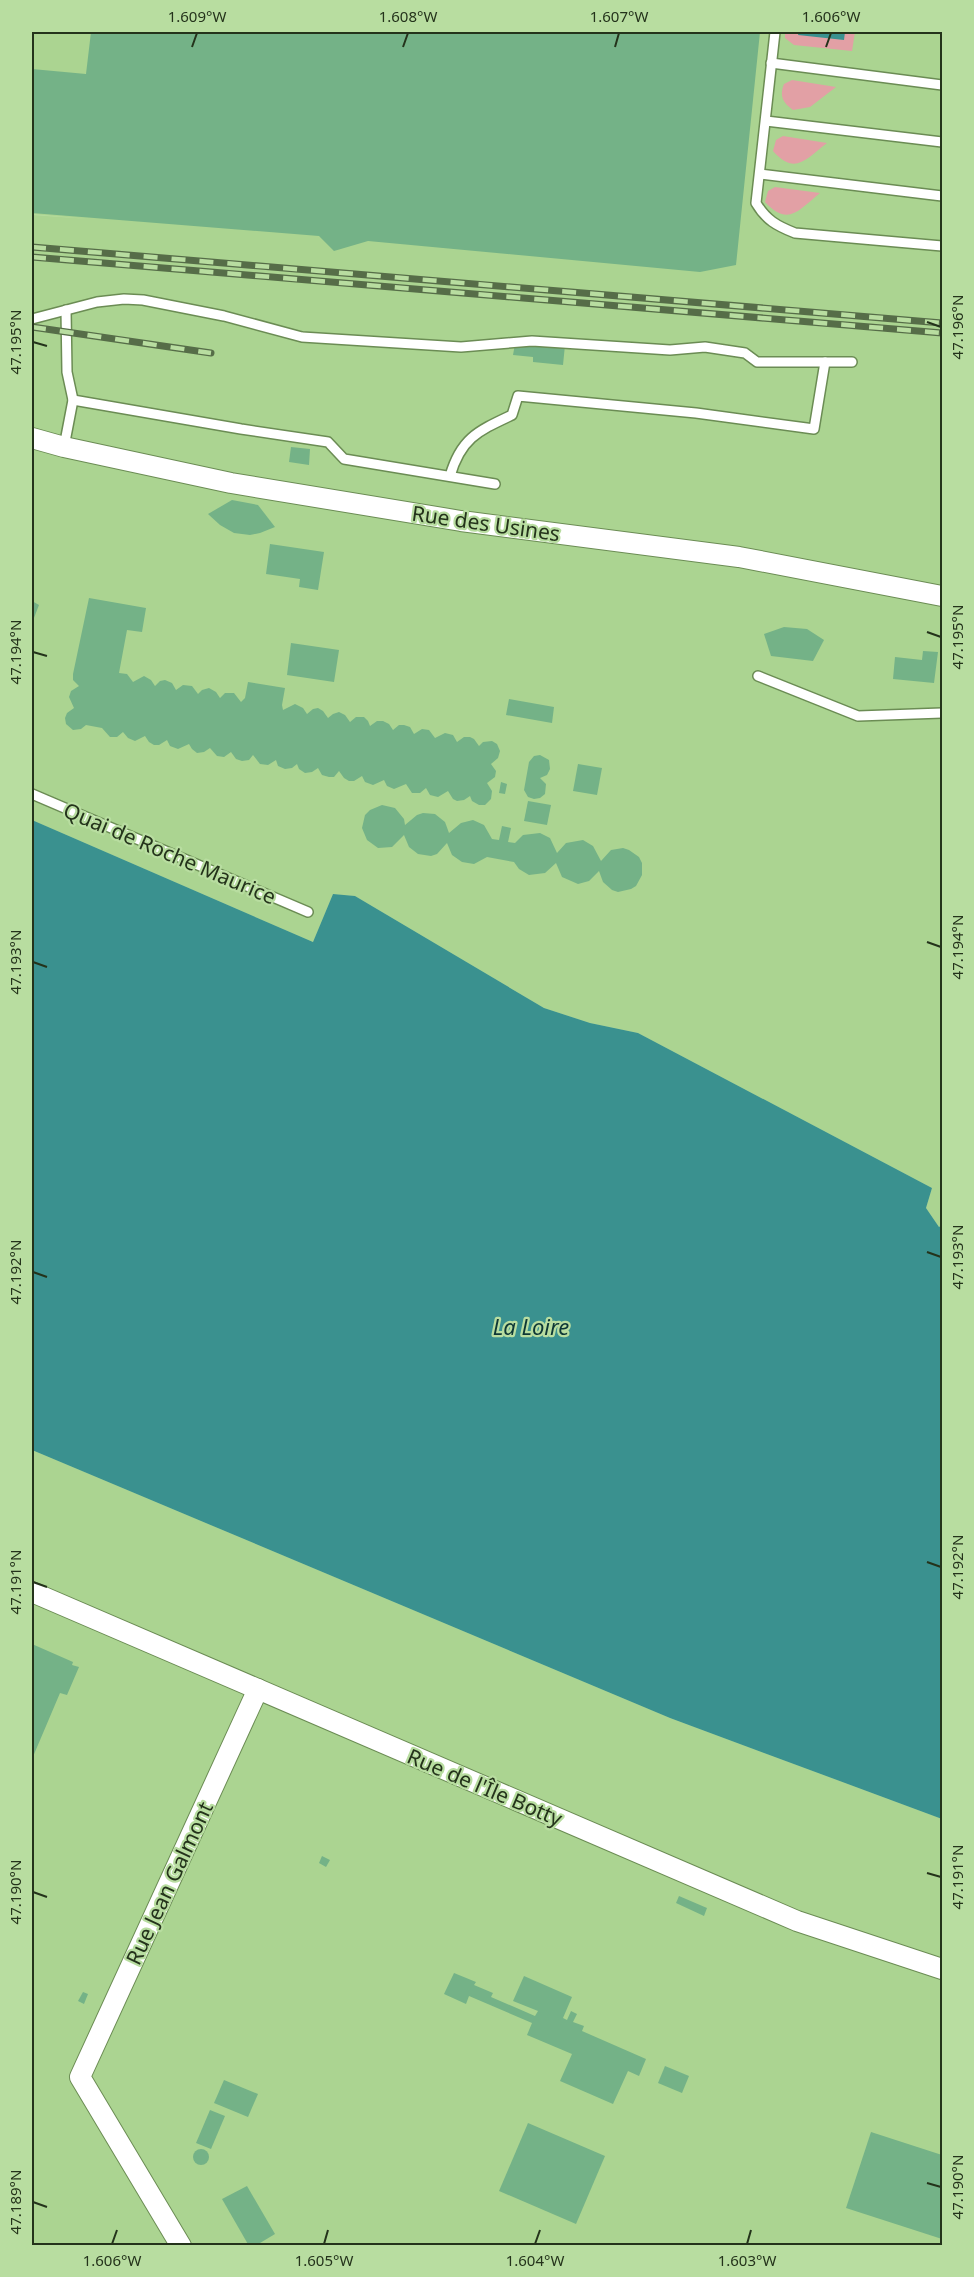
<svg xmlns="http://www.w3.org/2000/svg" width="974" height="2277" font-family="'Noto Sans',sans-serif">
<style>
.built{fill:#abd491}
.green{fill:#e2a0a5}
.water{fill:#3a918f}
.building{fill:#74b287}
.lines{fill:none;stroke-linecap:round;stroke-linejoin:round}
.service-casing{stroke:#6b8c54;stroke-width:12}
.minor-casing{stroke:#6b8c54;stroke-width:22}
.service{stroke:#fff;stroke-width:9}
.minor{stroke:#fff;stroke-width:20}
.rail-casing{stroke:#566d48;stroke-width:7}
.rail{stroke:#b8dda0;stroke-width:4.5;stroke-dasharray:14;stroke-linecap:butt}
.ticks{fill:none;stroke:#24331b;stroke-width:2}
.labels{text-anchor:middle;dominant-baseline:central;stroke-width:4.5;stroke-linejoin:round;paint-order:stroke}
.street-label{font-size:21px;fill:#24331b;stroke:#b8dda0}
.water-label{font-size:22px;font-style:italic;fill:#0d3736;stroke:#b8dda0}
.neatline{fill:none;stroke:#24331b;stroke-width:2}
.ticks-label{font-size:15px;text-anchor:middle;fill:#24331b}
</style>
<rect width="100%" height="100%" fill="#b8dda0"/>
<g class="built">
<polygon points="32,32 942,32 942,1225 939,1227 926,1208 932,1188 638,1033 590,1023 544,1008 355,896 333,894 313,942 32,820 32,215 90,219 32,214"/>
<polygon points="32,1450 670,1718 942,1819 942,2245 32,2245"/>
</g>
<g class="green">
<polygon points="785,32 855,32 852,51 794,45 785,38"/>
<path d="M 792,80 L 836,87 L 810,107 L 793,110 C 783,103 779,96 784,84 Z"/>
<path d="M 783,136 L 827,143 C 806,159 795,176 773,151 L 776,140 Z"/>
<path d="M 775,187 L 820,193 C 799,210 788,227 765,202 L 768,191 Z"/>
</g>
<g class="water">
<polygon points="799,32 845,32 844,40 798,35"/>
<polygon points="32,820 313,942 333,894 355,896 544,1008 590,1023 638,1033 932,1188 926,1208 939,1227 942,1225 942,1819 670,1718 32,1450"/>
</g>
<g class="building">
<polygon points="91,32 760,32 736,265 700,272 368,241 334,251 319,236 32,213 32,69 86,74"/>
<polygon points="535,342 565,345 563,365 533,362 533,357 513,355 515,344 535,346"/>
<polygon points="291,447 310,449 309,465 289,462"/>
<polygon points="232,500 258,505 275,527 260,533 250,535 234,533 220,525 208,514"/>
<polygon points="270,544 324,552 318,590 299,587 300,579 266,574"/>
<polygon points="89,598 146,608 142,632 127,630 119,673 127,674 133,682 144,676 151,680 155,686 160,681 165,680 172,683 176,690 183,685 192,686 198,694 202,690 209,688 216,692 220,698 225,693 234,693 241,702 245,698 248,682 285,688 282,705 283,710 295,704 303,708 307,714 313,709 318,708 323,711 328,718 333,714 339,712 345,715 350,722 356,717 364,717 368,721 370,726 377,721 383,721 389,724 393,730 399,725 404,725 410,727 414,734 422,729 429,730 435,738 445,733 453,735 457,742 464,737 470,737 474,739 479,746 483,742 492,741 497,744 500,751 498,758 491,764 496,771 495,777 487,783 492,791 491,799 485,805 479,805 472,801 470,796 464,800 457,801 453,799 448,791 438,797 430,795 426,788 420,793 412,793 406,784 394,789 387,786 384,780 373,785 365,782 362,776 354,781 349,781 344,778 339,771 334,777 329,777 322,775 318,768 312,772 305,773 299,769 297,764 292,768 285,769 278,766 276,760 268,765 260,764 253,755 249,760 242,761 236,759 231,752 224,757 217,756 210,748 204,752 197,753 192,749 189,744 178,749 170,746 167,740 159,745 154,745 149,742 145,736 135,741 128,738 123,732 117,737 110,737 102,728 86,725 81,729 73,730 66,724 65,718 67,713 74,708 69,697 71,691 79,686 73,680 73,674"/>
<polygon points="32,601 39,605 32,623"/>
<polygon points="784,627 807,629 824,640 813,661 771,656 764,634"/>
<polygon points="291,643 339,650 334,682 287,675"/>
<polygon points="923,651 938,652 934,683 893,679 895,657 922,660"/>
<polygon points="509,699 554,707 552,723 506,715"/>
<polygon points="540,755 549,760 550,769 547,775 540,778 546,784 545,794 540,798 534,799 528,797 524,790 529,762 534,756"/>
<polygon points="578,764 602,768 597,795 573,791"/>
<polygon points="501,782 507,784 505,794 499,793"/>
<polygon points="528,801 551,805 547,825 524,821"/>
<polygon points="382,805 395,808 404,819 405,825 417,815 423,813 435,814 445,822 449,833 461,823 473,820 484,825 492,839 499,840 502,826 511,828 508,842 515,843 523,835 540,833 550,838 557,853 566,843 583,840 593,846 601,861 611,850 623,848 629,850 639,857 642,863 642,875 636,886 631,889 618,892 612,890 603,882 599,871 589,881 578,884 562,877 556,863 545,873 529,875 519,869 514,862 487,857 474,864 462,862 452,855 447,843 437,854 431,856 418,854 409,847 404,835 392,847 378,848 367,840 362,828 365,815 370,810"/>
<polygon points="32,1644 73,1662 72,1665 79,1667 67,1695 60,1693 32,1759"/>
<polygon points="322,1856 330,1860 326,1867 319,1863"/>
<polygon points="679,1896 707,1908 704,1916 676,1903"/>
<polygon points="454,1973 476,1982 474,1985 493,1993 491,1997 535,2016 538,2011 513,2001 524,1976 572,1997 563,2018 567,2020 571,2011 577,2014 573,2022 584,2026 582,2031 646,2059 639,2076 628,2071 613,2104 560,2081 572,2054 527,2035 532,2023 469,1996 466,2004 444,1994"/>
<polygon points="83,1992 88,1994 84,2004 78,2001"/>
<polygon points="665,2066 689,2076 682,2093 658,2083"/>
<polygon points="224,2080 258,2094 248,2117 214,2103"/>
<polygon points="210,2110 225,2116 211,2149 196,2143"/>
<polygon points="528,2123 605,2156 576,2224 499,2191"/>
<polygon points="871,2132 942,2155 942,2239 846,2208"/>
<circle cx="201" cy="2157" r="8"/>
<polygon points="247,2186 275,2234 255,2246 249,2246 222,2199"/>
</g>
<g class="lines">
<g class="service-casing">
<g id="service">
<path d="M 775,32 L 756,203 C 766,220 777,226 795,233 L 942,246"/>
<polyline points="771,63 942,85"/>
<polyline points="766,121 942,142"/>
<polyline points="760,174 942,196"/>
<polyline points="32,319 97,302 124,299 143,300 224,316 302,337 461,347 532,341 670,350 705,347 745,353 757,362 852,362"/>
<polyline points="73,400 241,429 328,442 344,459 495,484"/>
<polyline points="64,447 73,400 67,372 66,310"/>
<path d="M 450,476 C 461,438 478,431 512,415 L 518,396 L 696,413 L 814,429 L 825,362"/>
<polyline points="758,676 858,716 942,713"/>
<polyline points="32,794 308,912"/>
</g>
</g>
<g class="minor-casing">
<g id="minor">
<polyline points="32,438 64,447 231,483 461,521 739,557 942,596"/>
<polyline points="32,1592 797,1921 942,1969"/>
<polyline points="181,2246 80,2077 258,1689"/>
</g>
</g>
<use href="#service" class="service"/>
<use href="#minor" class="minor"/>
<g class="rail-casing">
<g id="rail">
<polyline points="32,247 942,323"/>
<polyline points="32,257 942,333"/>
<polyline points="32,327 211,353"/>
</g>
</g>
<use href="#rail" class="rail"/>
</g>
<path class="ticks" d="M 192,47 L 197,33M 403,47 L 408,33M 615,47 L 619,33M 826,47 L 831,33M 927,322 L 941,327M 33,342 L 47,346M 927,632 L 941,637M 33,652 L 47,656M 927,942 L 941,947M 33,962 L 47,967M 927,1252 L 941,1257M 33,1272 L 47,1277M 927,1562 L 941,1567M 33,1582 L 47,1587M 927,1873 L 941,1877M 33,1892 L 47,1897M 927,2183 L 941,2187M 33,2202 L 47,2207M 112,2244 L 117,2230M 324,2244 L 328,2230M 535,2244 L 540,2230M 747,2244 L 751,2230"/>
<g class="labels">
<g class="street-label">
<text transform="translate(486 523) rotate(8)">Rue des Usines</text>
<text transform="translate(170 853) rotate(23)">Quai de Roche Maurice</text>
<text transform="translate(485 1787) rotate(23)">Rue de l'Île Botty</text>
<text transform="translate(169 1883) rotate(-65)">Rue Jean Galmont</text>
</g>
<g class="water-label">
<text x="531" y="1326">La Loire</text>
</g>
</g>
<rect width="974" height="2277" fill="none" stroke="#b8dda0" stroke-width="66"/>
<rect x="33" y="33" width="908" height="2211" class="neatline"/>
<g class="ticks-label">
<text x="197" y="22">1.609°W</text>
<text x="408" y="22">1.608°W</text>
<text x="619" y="22">1.607°W</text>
<text x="831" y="22">1.606°W</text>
<text transform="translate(958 327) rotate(-90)" y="5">47.196°N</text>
<text transform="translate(16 342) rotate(-90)" y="5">47.195°N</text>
<text transform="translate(958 637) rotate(-90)" y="5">47.195°N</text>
<text transform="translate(16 652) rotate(-90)" y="5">47.194°N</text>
<text transform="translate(958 947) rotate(-90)" y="5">47.194°N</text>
<text transform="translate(16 962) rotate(-90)" y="5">47.193°N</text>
<text transform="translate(958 1257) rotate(-90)" y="5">47.193°N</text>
<text transform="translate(16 1272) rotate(-90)" y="5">47.192°N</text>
<text transform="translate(958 1567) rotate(-90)" y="5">47.192°N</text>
<text transform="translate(16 1582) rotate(-90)" y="5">47.191°N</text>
<text transform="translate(958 1877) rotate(-90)" y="5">47.191°N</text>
<text transform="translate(16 1892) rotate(-90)" y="5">47.190°N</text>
<text transform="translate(958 2187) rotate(-90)" y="5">47.190°N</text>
<text transform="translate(16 2202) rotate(-90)" y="5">47.189°N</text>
<text x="112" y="2266">1.606°W</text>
<text x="324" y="2266">1.605°W</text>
<text x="535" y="2266">1.604°W</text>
<text x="747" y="2266">1.603°W</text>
</g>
</svg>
